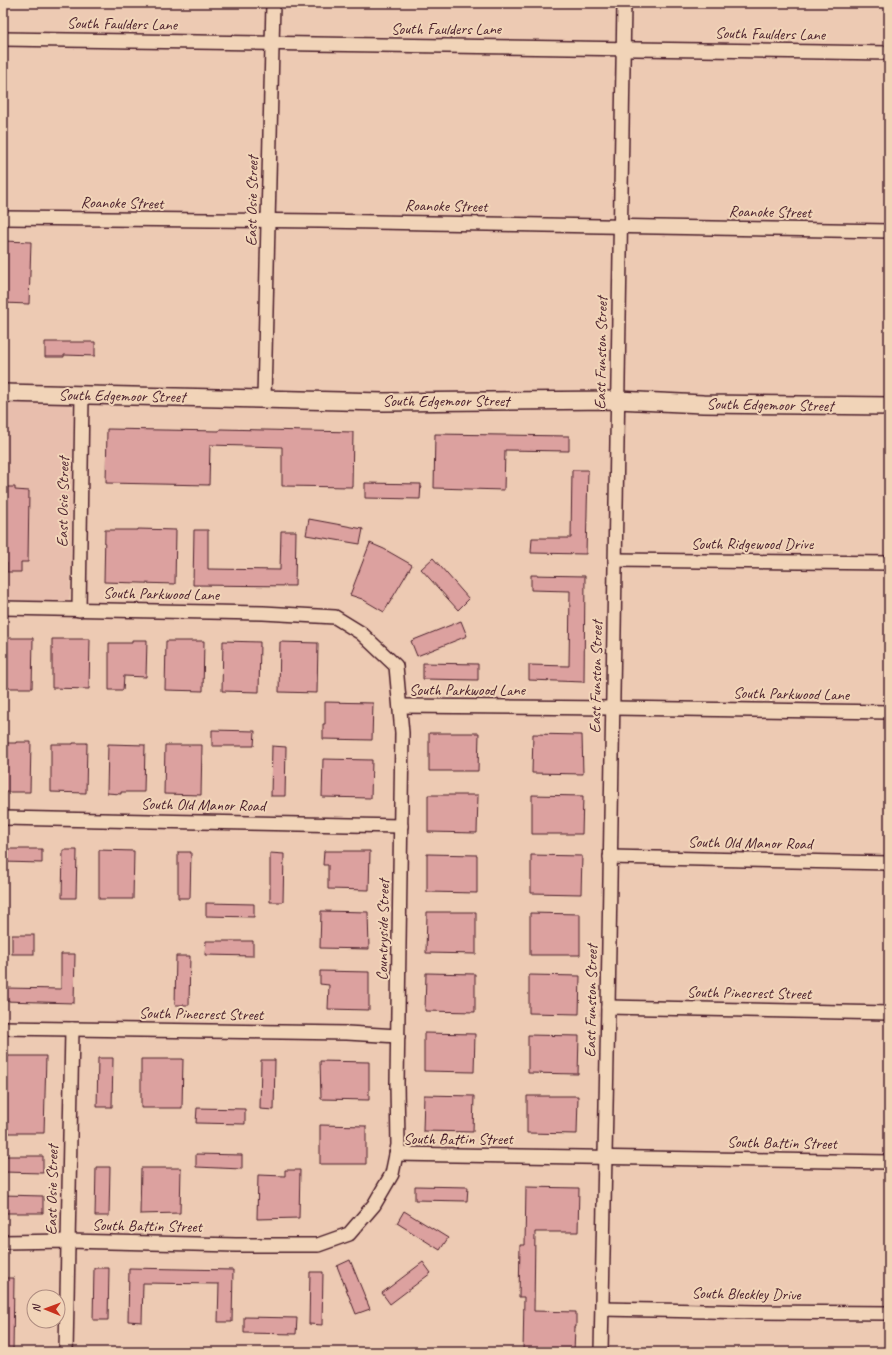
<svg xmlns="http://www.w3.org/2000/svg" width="892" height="1355" font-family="Caveat,sans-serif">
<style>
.built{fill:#e8bead}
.building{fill:#dca19f;stroke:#4a1f2b}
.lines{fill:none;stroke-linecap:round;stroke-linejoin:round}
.minor-casing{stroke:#4a1f2b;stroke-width:16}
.tertiary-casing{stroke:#4a1f2b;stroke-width:20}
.minor{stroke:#f1d4b8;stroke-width:13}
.tertiary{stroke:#f1d4b8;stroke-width:17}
.labels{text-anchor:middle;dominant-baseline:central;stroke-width:4;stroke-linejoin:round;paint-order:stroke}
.street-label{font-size:16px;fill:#4a1f2b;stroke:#f1d4b8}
</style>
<rect width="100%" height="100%" fill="#edcab3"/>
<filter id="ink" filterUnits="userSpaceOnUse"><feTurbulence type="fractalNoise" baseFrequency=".025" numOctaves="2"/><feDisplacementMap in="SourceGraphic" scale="8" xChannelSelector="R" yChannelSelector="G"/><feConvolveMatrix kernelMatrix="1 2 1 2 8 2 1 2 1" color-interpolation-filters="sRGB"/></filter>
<g filter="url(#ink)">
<polygon class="built" points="17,403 66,404 71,406 73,410 70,594 68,600 63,602 3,602 3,404"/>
<g class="building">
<polygon points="3,241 31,242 29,304 3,303"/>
<polygon points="45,342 95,342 95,356 64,355 64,357 45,357"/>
<polygon points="107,429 219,431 220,429 353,432 352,487 282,486 282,447 210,445 209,485 106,483"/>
<polygon points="435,434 569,436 569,451 505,450 504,490 434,488"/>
<polygon points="572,470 588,470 586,554 531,553 532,538 571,538"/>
<polygon points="365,483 421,484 420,499 365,498"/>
<polygon points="3,487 15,487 15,490 29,491 28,562 21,562 21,572 7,572 7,563 3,563"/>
<polygon points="309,519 363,529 360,544 306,535"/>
<polygon points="138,529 176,530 175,584 104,582 105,530 138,530"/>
<polygon points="194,530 208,530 208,569 280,570 281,531 296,531 295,586 193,585"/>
<polygon points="370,543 384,549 412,565 384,612 362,599 350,595"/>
<polygon points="433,558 469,599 458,610 421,569"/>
<polygon points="531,575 585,576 584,682 529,680 529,665 569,666 570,591 531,590"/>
<polygon points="461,621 467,636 417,656 411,641"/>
<polygon points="3,638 33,638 32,688 3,688"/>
<polygon points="52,639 90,639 89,689 52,688"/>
<polygon points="132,640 147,640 146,677 124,676 123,690 109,690 109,643 132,643"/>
<polygon points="166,641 204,641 203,691 165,690"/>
<polygon points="223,641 260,642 259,692 222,691"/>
<polygon points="280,642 318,643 317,693 279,692"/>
<polygon points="423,663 478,664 478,680 423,679"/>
<polygon points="325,702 373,703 372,740 323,739 323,724 325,724"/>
<polygon points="212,730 255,731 254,746 212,746"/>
<polygon points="429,733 479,733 478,771 429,771"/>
<polygon points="533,734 582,735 583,774 532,773"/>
<polygon points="16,742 31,742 30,792 3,792 3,743 16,743"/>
<polygon points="73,743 87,743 86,793 51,792 51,744 73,744"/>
<polygon points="108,744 145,745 144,792 121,792 121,794 107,793"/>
<polygon points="165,745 202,745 201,795 164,794"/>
<polygon points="272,746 286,747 285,796 271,796"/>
<polygon points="323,759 372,760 371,798 322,797"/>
<polygon points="428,795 478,795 477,833 428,832"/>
<polygon points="532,795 583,796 582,834 532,834"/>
<polygon points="3,849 42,849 42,863 3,862"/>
<polygon points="63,850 77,850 76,898 62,898"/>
<polygon points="99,850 134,851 133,899 99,899"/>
<polygon points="324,851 370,851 369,890 328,889 328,865 323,865"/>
<polygon points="178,852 191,852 190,898 178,898"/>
<polygon points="270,853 284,854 283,902 270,902"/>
<polygon points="427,854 477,855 477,893 427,892"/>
<polygon points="531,855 582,856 581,894 531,893"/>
<polygon points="206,903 254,904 254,917 206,916"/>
<polygon points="321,911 368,912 369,949 320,948"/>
<polygon points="427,912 476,912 476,954 426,953"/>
<polygon points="530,913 580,914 580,955 530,955"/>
<rect x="12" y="935" width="22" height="19"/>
<polygon points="206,941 253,941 253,956 205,955"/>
<polygon points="61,954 75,954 74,1003 4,1001 5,988 61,989"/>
<polygon points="176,956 190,956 189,1005 175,1005"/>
<polygon points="320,971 369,972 369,1010 328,1009 329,985 320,984"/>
<polygon points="426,973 475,974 475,1012 425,1011"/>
<polygon points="529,975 580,976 579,1014 529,1013"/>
<polygon points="424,1033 475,1034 474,1072 424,1071"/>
<polygon points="528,1035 579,1036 578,1074 528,1073"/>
<polygon points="3,1056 46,1056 44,1133 3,1133"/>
<polygon points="98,1058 113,1058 112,1107 97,1107"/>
<polygon points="141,1059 183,1059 182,1108 141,1108"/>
<polygon points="261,1060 275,1060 274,1110 260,1109"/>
<polygon points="320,1061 369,1062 369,1100 321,1099"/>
<polygon points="424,1095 474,1096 473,1132 423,1131"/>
<polygon points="527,1096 578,1096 577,1134 527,1133"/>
<polygon points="197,1108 245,1109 245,1124 196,1123"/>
<polygon points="320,1125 366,1126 366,1164 320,1164"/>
<polygon points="196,1154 242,1155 242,1169 196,1167"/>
<polygon points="3,1156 43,1156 43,1173 3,1172"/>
<polygon points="96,1167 110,1167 109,1216 95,1216"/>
<polygon points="141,1168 181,1168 180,1213 140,1214"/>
<polygon points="285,1170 300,1170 299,1218 257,1219 258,1175 285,1176"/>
<polygon points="415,1186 468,1187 467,1201 415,1200"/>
<polygon points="526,1187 579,1188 578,1232 535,1232 534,1311 576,1312 576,1327 575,1327 574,1352 523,1352 524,1297 519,1297 520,1245 525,1245"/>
<polygon points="3,1195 43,1196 43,1213 3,1213"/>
<polygon points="404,1211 448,1238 440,1250 397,1223"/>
<polygon points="350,1260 370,1309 356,1314 337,1266"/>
<polygon points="423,1262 431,1273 390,1304 382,1293"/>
<polygon points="94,1268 109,1268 108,1320 93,1320"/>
<polygon points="129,1268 233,1270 232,1322 218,1322 219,1284 143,1283 142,1322 128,1321"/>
<polygon points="310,1272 323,1272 322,1325 309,1324"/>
<polygon points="3,1278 14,1278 13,1352 3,1352"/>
<polygon points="244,1317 297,1318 296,1334 244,1333"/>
</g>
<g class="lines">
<g class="minor-casing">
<g id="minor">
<path d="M 3,39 C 298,45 594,47 889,53"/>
<polyline points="3,218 320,221 889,231"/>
<polyline points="264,399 273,3"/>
<polyline points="615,560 889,563"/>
<polyline points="3,608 263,613 335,617 361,633 396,666 402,733 397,1083 398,1145 392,1174 374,1205 349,1234 318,1245 236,1245 68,1241 3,1242"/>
<polyline points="79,610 82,395"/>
<polyline points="400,706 613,708 889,712"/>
<polyline points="3,818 401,826"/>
<polyline points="610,857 889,863"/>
<polyline points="608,1007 889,1013"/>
<polyline points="3,1028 347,1033 398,1036"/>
<polyline points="396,1154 889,1162"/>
<polyline points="602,1309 756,1312 889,1313"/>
<polyline points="66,1352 72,1029"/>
<polyline points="601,1352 608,1007 624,3"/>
</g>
</g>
<g class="tertiary-casing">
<polyline id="tertiary" points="3,393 383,402 617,400 703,404 889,406"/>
</g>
<use href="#minor" class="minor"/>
<use href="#tertiary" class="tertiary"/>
</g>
</g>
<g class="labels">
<g class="street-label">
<text transform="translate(122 24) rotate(1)">South Faulders Lane</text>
<text x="446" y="29">South Faulders Lane</text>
<text transform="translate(770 34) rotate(1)">South Faulders Lane</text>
<text transform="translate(252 201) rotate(-89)">East Osie Street</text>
<text transform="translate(122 203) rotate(1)">Roanoke Street</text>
<text transform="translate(446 206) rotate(1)">Roanoke Street</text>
<text transform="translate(770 212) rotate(1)">Roanoke Street</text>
<text transform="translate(601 353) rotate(-89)">East Funston Street</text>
<text transform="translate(122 396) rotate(1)">South Edgemoor Street</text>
<text x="446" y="401">South Edgemoor Street</text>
<text transform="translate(770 405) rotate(1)">South Edgemoor Street</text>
<text transform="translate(63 502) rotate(-89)">East Osie Street</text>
<text x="752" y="544">South Ridgewood Drive</text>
<text transform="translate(161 594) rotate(1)">South Parkwood Lane</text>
<text transform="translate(596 677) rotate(-89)">East Funston Street</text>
<text x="467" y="690">South Parkwood Lane</text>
<text transform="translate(791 694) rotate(1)">South Parkwood Lane</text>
<text transform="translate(203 805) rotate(1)">South Old Manor Road</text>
<text transform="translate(750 843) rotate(1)">South Old Manor Road</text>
<text transform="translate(383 930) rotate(-89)">Countryside Street</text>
<text transform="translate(749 993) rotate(1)">South Pinecrest Street</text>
<text transform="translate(591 1001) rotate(-89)">East Funston Street</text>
<text transform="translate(201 1014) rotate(1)">South Pinecrest Street</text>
<text x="458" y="1139">South Battin Street</text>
<text transform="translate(782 1143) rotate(1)">South Battin Street</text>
<text transform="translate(52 1190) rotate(-89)">East Osie Street</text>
<text transform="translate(147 1226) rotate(1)">South Battin Street</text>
<text transform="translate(746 1294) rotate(1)">South Bleckley Drive</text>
</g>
</g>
<rect width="892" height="1355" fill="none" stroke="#f1d4b8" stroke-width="16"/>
<rect x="8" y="8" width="876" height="1339" fill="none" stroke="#4a1f2b" stroke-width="1.5" filter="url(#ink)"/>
<g transform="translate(46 1309) rotate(271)"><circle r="19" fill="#f1d4b8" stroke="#ae8c80"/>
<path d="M0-3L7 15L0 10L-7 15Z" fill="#c8321e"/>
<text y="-6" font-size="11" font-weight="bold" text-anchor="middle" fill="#4a1f2b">N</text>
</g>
</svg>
